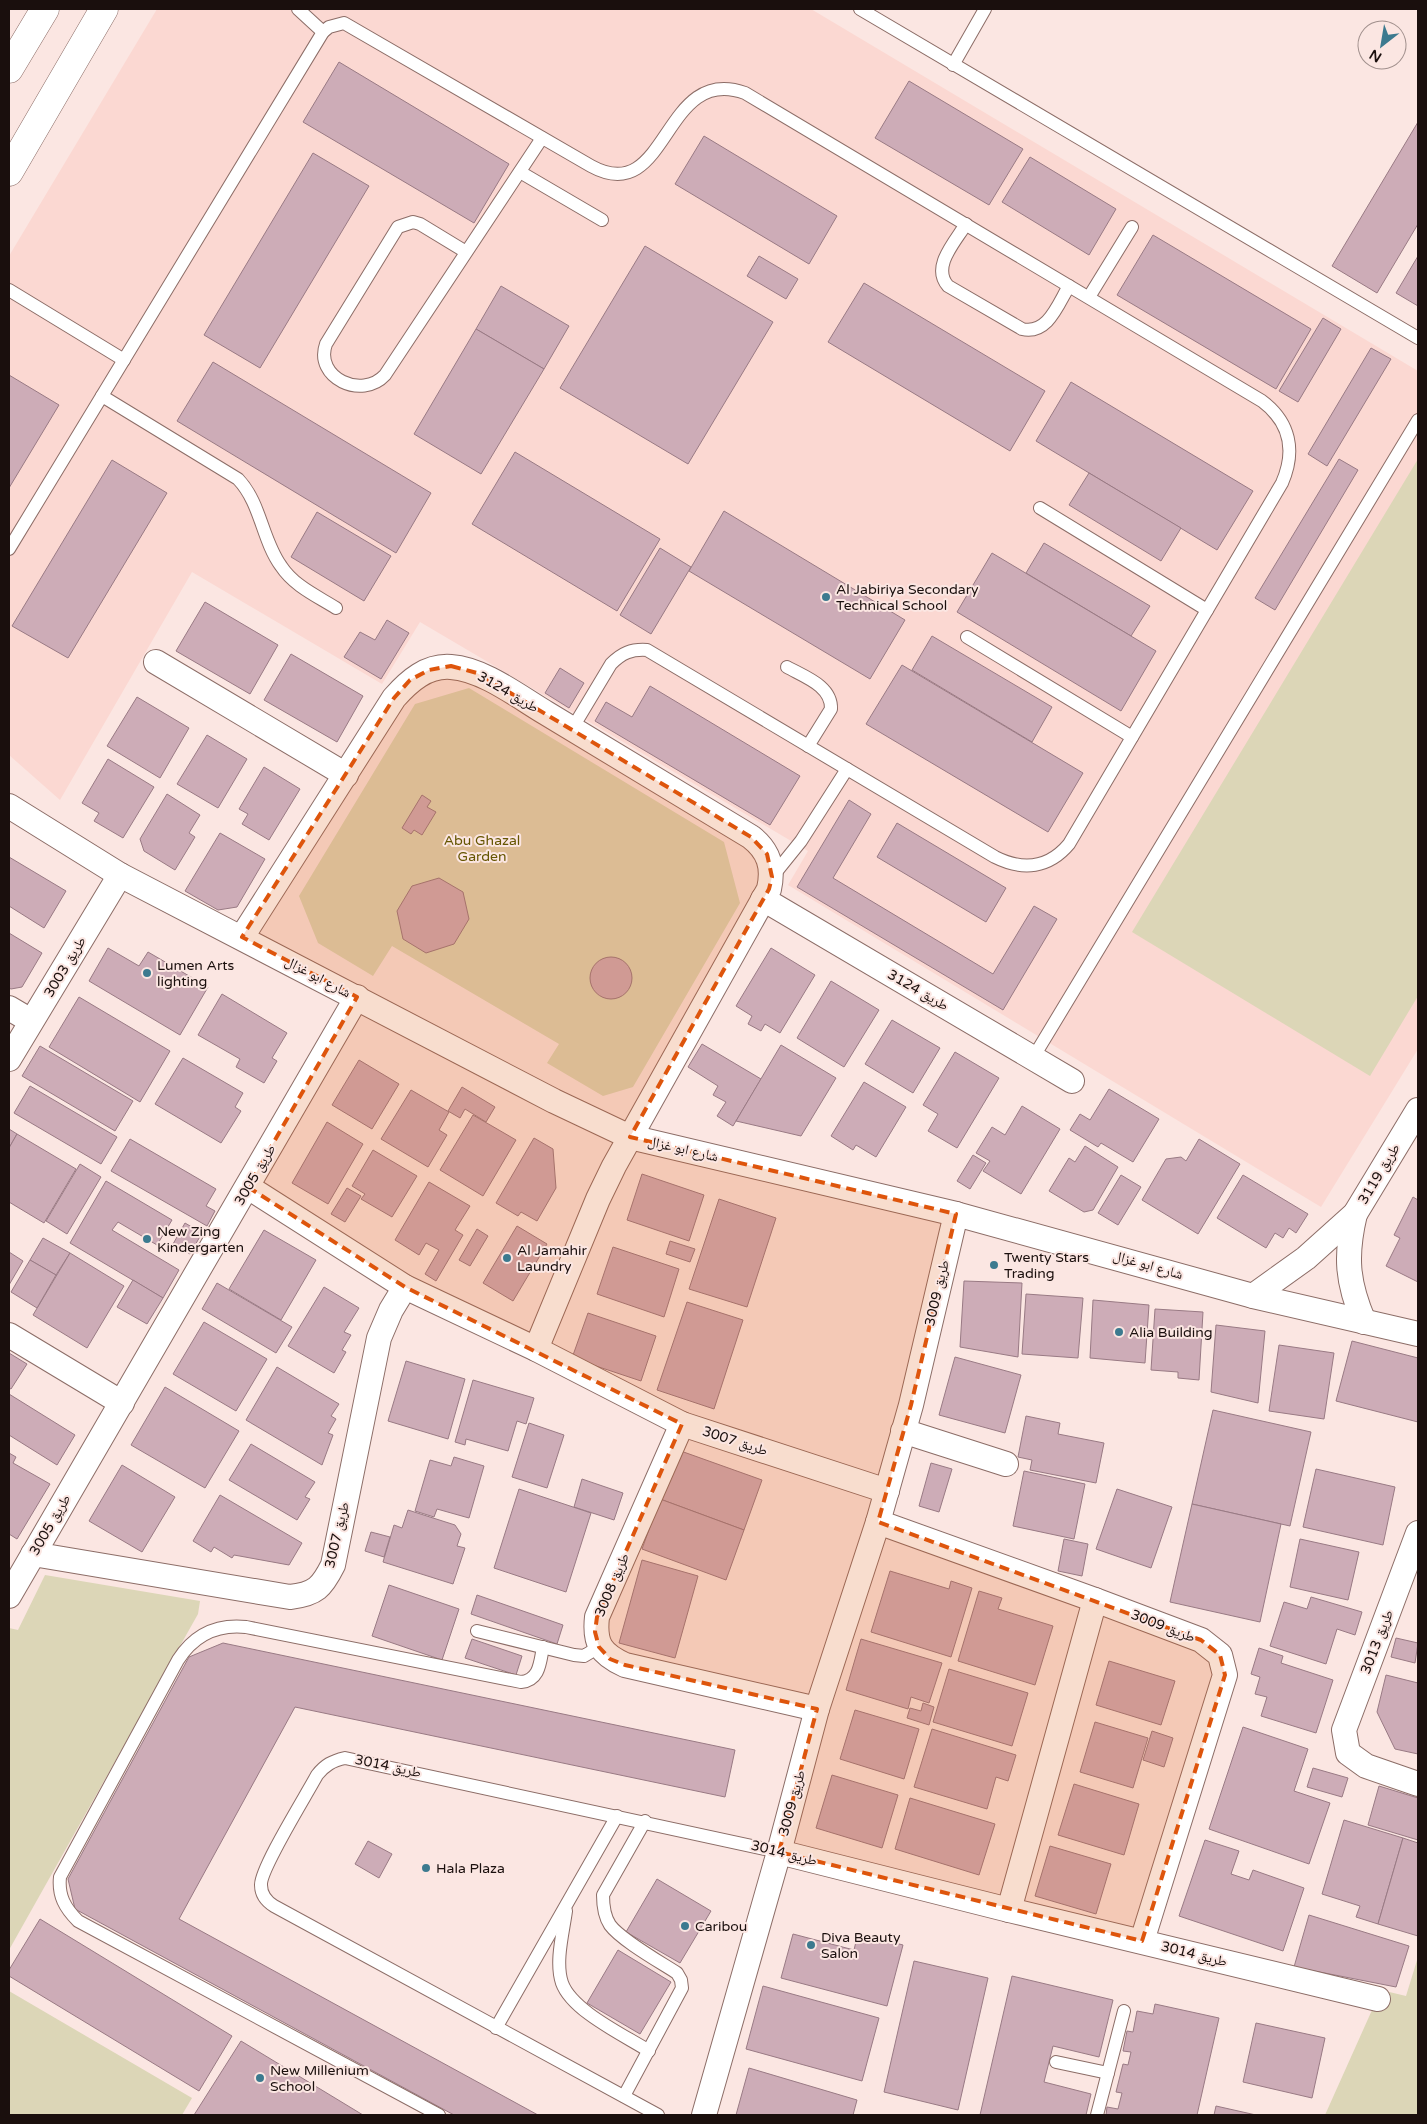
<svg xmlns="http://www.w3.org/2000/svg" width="1427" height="2124" font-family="'Varela Round','Noto Naskh Arabic',sans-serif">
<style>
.built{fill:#fbd8d2}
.green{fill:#dcd6b7}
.building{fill:#cdacb7;stroke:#997a84}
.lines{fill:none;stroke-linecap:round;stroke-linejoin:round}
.service-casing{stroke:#8c6d67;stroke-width:14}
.minor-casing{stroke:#8c6d67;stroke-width:26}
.secondary-casing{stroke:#8c6d67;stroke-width:29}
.service{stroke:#fff;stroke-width:12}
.minor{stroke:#fff;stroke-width:24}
.secondary{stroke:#fff;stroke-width:28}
.marked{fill:#de550c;fill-opacity:0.2;stroke:#de550c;stroke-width:4;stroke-dasharray:10 6;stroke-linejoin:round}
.poi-dot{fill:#3c7a8f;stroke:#fbe6e2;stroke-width:2}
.labels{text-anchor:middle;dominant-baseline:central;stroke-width:4;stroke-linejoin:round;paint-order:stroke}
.poi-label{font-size:14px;fill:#1a0f0d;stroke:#fbe6e2;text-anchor:start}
.street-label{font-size:14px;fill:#1a0f0d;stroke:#fbe6e2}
.park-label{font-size:14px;fill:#655500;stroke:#fbe6e2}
</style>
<rect width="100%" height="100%" fill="#fbe6e2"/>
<polygon class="built" points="157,9 811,9 1418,371 1418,1049 1321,1207 788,885 808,851 420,622 382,684 192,572 60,800 9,755 9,256"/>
<g class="green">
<polygon points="1418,459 1418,996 1370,1076 1132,932"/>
<polygon points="469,688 724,842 740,903 633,1087 603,1096 547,1063 559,1044 392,946 373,976 318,943 299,896 415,704"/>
<polygon points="45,1575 200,1601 198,1614 9,1950 9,1628 18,1630"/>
<polygon points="1418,1957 1418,2115 1325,2115 1381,1990 1406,1996"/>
<polygon points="9,1991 192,2098 182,2115 9,2115"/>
</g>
<g class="building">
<polygon points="339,62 509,164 474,223 303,122"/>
<polygon points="909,81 1023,149 989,205 875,138"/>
<polygon points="1418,122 1418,224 1377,293 1332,266"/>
<polygon points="704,136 837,216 809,264 675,184"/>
<polygon points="313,153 369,186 260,368 204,335"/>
<polygon points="1030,157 1116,209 1089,255 1002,202"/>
<polygon points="1153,235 1311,329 1276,389 1117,295"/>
<polygon points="645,246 773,322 688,464 560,388"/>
<polygon points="759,256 798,279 786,299 747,276"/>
<polygon points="1418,256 1418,306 1396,293"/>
<polygon points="864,283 1045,391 1010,451 828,342"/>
<polygon points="501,286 569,326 544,369 476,329"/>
<polygon points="1323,318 1341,329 1298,402 1279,391"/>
<polygon points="476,329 544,369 481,474 414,434"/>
<polygon points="1371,348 1391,359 1327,466 1308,454"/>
<polygon points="213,362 431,493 396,553 177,421"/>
<polygon points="9,375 59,405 9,488"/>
<polygon points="1071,382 1253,491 1217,550 1036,441"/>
<polygon points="515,452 660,539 617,611 472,524"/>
<polygon points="1339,459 1358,470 1275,610 1255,598"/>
<polygon points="112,460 167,493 68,658 12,626"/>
<polygon points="1089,473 1181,528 1161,561 1069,505"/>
<polygon points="724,511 905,620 870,679 689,571"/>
<polygon points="317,512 391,556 364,601 291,557"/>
<polygon points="1044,543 1150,606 1131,636 1026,573"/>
<polygon points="660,548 691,567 651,634 620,615"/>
<polygon points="992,553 1156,651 1121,711 957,612"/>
<polygon points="205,602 278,645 250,694 176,651"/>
<polygon points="387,620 409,633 381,679 344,657 360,632 375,640"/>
<polygon points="932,636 1052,707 1032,742 912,670"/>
<polygon points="291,654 363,696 337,742 264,700"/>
<polygon points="902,665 1083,773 1048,832 866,724"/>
<polygon points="560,668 584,683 569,708 545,693"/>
<polygon points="650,686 800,776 770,825 595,721 606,702 632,717"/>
<polygon points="137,697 189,728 160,778 107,746"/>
<polygon points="207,735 247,759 218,808 177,784"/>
<polygon points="108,759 154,787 123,838 94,821 99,813 82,803"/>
<polygon points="264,767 300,789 269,840 242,824 248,814 239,809"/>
<polygon points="167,794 200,815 189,833 195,837 175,870 144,851 140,839"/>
<polygon points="422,795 431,801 427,807 436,812 422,835 414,830 411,834 402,828"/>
<polygon points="849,800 871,814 833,878 993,974 1034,906 1057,919 1003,1010 797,887"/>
<polygon points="897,823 1006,888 986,922 877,857"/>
<polygon points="220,833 265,859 237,907 218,910 185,891"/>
<polygon points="9,857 66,891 44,928 9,906"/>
<polygon points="439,878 463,892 469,919 454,944 426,953 403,939 397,911 412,886"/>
<polygon points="9,933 42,953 22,987 11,989 9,988"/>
<polygon points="108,948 139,966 148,952 208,987 180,1035 89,981"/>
<polygon points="771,948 815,975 780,1033 765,1024 761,1031 748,1024 752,1016 736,1006"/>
<circle cx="611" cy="978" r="21"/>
<polygon points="831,981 879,1010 844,1067 797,1038"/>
<polygon points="222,994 287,1033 272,1058 277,1061 264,1083 236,1067 240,1059 198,1035"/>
<polygon points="79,997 170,1051 140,1102 49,1047"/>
<polygon points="892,1020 940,1048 913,1093 865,1064"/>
<polygon points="702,1044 761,1079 733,1126 717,1116 726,1102 713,1095 718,1086 688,1067"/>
<polygon points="781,1045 836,1078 801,1136 736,1121"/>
<polygon points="40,1046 133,1101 115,1131 22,1076"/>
<polygon points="955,1052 999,1078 957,1148 928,1131 938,1114 923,1105"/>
<polygon points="183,1058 243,1093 235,1107 241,1111 221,1143 155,1104"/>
<polygon points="359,1060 399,1084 372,1129 332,1105"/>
<polygon points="864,1082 906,1107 876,1157 856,1145 853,1150 831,1136"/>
<polygon points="30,1086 117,1137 101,1164 14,1113"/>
<polygon points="462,1087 495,1107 486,1122 465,1109 460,1118 448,1111"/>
<polygon points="1109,1089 1159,1119 1133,1162 1101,1143 1098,1147 1070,1130 1080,1114 1090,1120"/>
<polygon points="411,1090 449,1112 439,1130 447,1135 428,1167 381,1139"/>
<polygon points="1022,1106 1060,1129 1021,1194 983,1171 990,1161 976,1153 992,1127 1005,1135"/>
<polygon points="473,1115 516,1140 483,1196 440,1170"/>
<polygon points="327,1122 363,1144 328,1204 292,1183"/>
<polygon points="9,1129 17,1134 9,1148"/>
<polygon points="17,1134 76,1169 44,1223 9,1202 9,1148"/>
<polygon points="534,1138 553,1149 556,1188 537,1221 521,1212 518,1216 496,1203"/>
<polygon points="130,1139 216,1189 206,1206 215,1211 207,1226 111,1171"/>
<polygon points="1199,1139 1240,1164 1198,1234 1142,1200 1166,1159 1181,1157 1186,1161"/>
<polygon points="1085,1146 1118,1167 1093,1210 1084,1212 1049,1191 1069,1158 1075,1162"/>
<polygon points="373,1150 417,1176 392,1217 361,1199 365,1194 352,1186"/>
<polygon points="973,1155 986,1163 970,1189 957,1181"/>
<polygon points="80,1164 101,1177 67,1234 46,1221"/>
<polygon points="642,1174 704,1195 689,1241 627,1220"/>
<polygon points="1121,1175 1141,1187 1118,1225 1098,1213"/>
<polygon points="1243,1175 1308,1214 1296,1233 1289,1228 1283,1238 1275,1233 1266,1248 1217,1218"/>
<polygon points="106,1181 172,1220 157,1245 118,1222 112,1230 179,1270 163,1298 70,1243"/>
<polygon points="429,1182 470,1206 455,1230 463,1235 436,1281 425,1274 439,1250 426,1243 419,1255 395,1240"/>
<polygon points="347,1188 361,1196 345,1222 331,1214"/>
<polygon points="1413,1197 1418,1200 1418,1282 1386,1266 1400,1238 1394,1235"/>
<polygon points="719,1199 776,1218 747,1307 689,1289"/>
<polygon points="185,1223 202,1233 190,1254 173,1244"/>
<polygon points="517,1226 547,1244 513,1301 483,1283"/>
<polygon points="477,1229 488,1236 470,1266 459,1260"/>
<polygon points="264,1230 316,1260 281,1320 229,1289"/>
<polygon points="43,1238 70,1253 56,1275 30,1260"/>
<polygon points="670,1241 695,1249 690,1262 666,1254"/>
<polygon points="613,1247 679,1269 664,1317 597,1294"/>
<polygon points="9,1252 23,1261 9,1285"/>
<polygon points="70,1253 124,1286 87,1348 33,1315"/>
<polygon points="30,1260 56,1275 37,1308 11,1292"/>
<polygon points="133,1280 163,1298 147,1324 117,1307"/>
<polygon points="964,1281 1022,1283 1018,1357 960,1347"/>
<polygon points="217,1283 292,1327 276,1353 202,1309"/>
<polygon points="324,1287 359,1308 344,1332 351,1335 342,1350 346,1352 334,1373 288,1346"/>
<polygon points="1026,1294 1083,1298 1078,1358 1022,1354"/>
<polygon points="1093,1300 1149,1305 1145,1363 1090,1358"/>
<polygon points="687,1302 743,1320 714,1409 657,1390"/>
<polygon points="1155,1309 1203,1312 1199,1380 1178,1378 1178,1372 1151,1370"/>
<polygon points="588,1313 656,1336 641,1381 572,1358"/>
<polygon points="204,1322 267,1359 236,1411 173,1374"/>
<polygon points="1216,1325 1265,1331 1258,1403 1211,1392"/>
<polygon points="1352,1341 1418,1358 1418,1422 1336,1401"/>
<polygon points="1279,1345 1334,1353 1324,1419 1269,1411"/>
<polygon points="9,1353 27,1364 11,1389 9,1388"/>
<polygon points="955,1357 1021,1375 1005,1433 939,1415"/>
<polygon points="406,1361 465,1379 448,1439 388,1421"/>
<polygon points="277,1367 339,1404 331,1416 336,1419 328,1433 333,1435 322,1465 246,1420"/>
<polygon points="473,1380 534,1398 526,1424 517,1421 508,1451 466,1439 465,1445 455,1442"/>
<polygon points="165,1387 239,1431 205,1488 131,1445"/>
<polygon points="9,1394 75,1435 57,1465 9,1435"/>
<polygon points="1213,1410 1311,1432 1290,1526 1192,1504"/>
<polygon points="1026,1416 1060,1423 1058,1434 1104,1443 1096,1483 1030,1470 1032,1460 1018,1457"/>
<polygon points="529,1423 564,1435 547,1488 512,1477"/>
<polygon points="251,1444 315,1482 305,1497 310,1499 297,1520 229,1480"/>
<polygon points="678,1450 762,1480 744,1530 660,1499"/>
<polygon points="9,1453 16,1457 13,1463 50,1484 17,1539 9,1534"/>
<polygon points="454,1457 484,1466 469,1518 437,1509 434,1517 415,1511 430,1460 451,1466"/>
<polygon points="931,1463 952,1469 939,1512 919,1506"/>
<polygon points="122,1465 175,1497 142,1552 89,1521"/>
<polygon points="1316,1469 1395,1487 1383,1545 1303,1527"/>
<polygon points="1024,1471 1085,1484 1074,1539 1013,1526"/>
<polygon points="582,1479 623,1493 614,1520 574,1507"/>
<polygon points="519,1489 591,1513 566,1592 494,1568"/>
<polygon points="1117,1489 1172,1507 1151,1568 1096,1549"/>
<polygon points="220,1495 302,1543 289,1565 234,1555 232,1558 214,1547 211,1552 193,1541"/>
<polygon points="660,1499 744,1530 726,1580 642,1549"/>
<polygon points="1192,1504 1281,1524 1260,1622 1170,1602"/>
<polygon points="408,1510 455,1525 461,1534 457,1546 465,1548 453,1584 383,1562 394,1525 402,1528"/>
<polygon points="371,1532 390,1537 384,1557 365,1551"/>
<polygon points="1064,1539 1088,1544 1082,1576 1058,1571"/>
<polygon points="1300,1539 1359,1552 1348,1600 1290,1587"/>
<polygon points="642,1560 698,1576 675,1658 619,1643"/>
<polygon points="890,1571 949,1589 951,1581 972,1588 951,1657 871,1632"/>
<polygon points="389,1585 459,1609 442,1660 372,1636"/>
<polygon points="979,1591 1002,1598 998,1609 1053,1626 1035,1685 958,1661"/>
<polygon points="477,1595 563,1625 557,1644 471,1614"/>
<polygon points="1311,1597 1362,1612 1355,1635 1337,1629 1326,1664 1270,1646 1284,1602 1307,1609"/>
<polygon points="1396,1638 1418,1643 1415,1663 1391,1657"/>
<polygon points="472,1639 522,1656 516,1675 465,1658"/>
<polygon points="861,1639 942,1663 929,1703 911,1697 908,1709 846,1690"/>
<polygon points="223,1643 735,1750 725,1797 295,1707 179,1919 538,2115 454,2115 75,1909 68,1879 189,1657"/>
<polygon points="1259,1648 1283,1656 1281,1663 1333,1680 1316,1733 1261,1716 1267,1697 1255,1694 1260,1677 1251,1674"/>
<polygon points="1109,1661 1175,1681 1161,1725 1096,1705"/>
<polygon points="949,1669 1028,1693 1012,1746 933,1722"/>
<polygon points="1386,1675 1418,1683 1418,1754 1395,1749 1377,1712"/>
<polygon points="923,1703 934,1707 929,1725 907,1718 910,1708 921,1711"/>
<polygon points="855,1710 919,1729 904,1779 840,1759"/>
<polygon points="1095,1722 1148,1738 1133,1788 1080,1772"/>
<polygon points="1243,1727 1308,1749 1294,1791 1330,1803 1309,1864 1209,1829"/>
<polygon points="932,1729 1016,1755 1008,1781 996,1777 987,1809 914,1787"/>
<polygon points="1152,1731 1173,1738 1164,1767 1143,1760"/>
<polygon points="1313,1768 1348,1778 1342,1797 1307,1787"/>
<polygon points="832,1775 898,1795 882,1848 816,1828"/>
<polygon points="1074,1784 1139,1804 1124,1855 1058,1835"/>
<polygon points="1379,1786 1418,1798 1418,1840 1368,1825"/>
<polygon points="910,1798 995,1824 979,1875 895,1849"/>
<polygon points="1344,1820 1403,1838 1378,1924 1356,1917 1360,1906 1322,1894"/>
<polygon points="1403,1838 1418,1843 1418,1936 1378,1924"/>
<polygon points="1205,1840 1239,1851 1231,1874 1249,1880 1253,1870 1304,1888 1283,1951 1179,1916"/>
<polygon points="368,1841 392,1854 379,1878 355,1864"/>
<polygon points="1050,1846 1111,1864 1096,1914 1035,1896"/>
<polygon points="657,1879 711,1911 680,1963 626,1932"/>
<polygon points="1309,1915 1409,1946 1396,1987 1294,1967"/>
<polygon points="40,1919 232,2036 199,2091 9,1976 9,1970"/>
<polygon points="858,1933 903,1945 887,2006 781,1978 793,1934 854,1950"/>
<polygon points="618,1950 671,1982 640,2034 587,2003"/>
<polygon points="914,1961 988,1978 958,2110 884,2092"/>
<polygon points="1012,1976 1113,2000 1099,2057 1053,2046 1044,2082 1091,2094 1086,2115 980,2115"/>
<polygon points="763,1986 879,2018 862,2081 746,2049"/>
<polygon points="1155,2004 1219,2018 1197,2115 1106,2115 1107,2107 1118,2109 1122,2093 1116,2092 1123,2064 1128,2065 1131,2052 1123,2051 1127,2031 1133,2032 1137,2011 1153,2014"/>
<polygon points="1256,2023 1325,2038 1312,2098 1243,2082"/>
<polygon points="241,2041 363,2115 194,2115"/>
<polygon points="749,2068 857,2100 853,2115 736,2115"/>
<polygon points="1216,2106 1256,2115 1214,2115"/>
</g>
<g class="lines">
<g class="service-casing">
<g id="service">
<polyline points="298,9 323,32"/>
<polyline points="860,9 1418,338"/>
<polyline points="953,65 985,9"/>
<polyline points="520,172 602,220"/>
<path d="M 966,224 C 955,242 931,267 948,286 L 1022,329 C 1048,335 1058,304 1069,286"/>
<path d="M 466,252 L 420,224 L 413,222 L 398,227 L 326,344 C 314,378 362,400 385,375 L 542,138"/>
<polyline points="9,290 124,360"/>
<polyline points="1089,297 1132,227"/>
<path d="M 102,396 L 238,479 C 261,503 262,540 281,566 C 294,586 317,596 336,608"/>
<polyline points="1040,508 1207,610"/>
<path d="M 9,549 L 323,32 L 329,27 L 344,23 L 591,166 C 669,209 662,63 745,93 L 1262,401 C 1290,422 1296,451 1282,483 L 1069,844 C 1049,868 1023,871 995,857 L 647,650 C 631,649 622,653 611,664 L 572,729"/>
<polyline points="967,637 1132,737"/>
<path d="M 787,667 C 805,677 832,686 831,709 L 808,746"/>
<polyline points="772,877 801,841 847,769"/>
<polyline points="1033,1058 1418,420"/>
<polyline points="477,1631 574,1655 584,1656 599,1647"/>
<path d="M 566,1911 C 563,1933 555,1962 562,1983 C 572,2011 624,2035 649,2051"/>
<polyline points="496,2028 617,1816"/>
<polyline points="1056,2062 1108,2073"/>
<path d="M 624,2096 L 682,1988 L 681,1980 L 677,1973 C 660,1962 621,1940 610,1925 C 604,1916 603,1906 603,1895 L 645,1821"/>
<path d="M 439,2115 L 78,1921 C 65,1908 58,1896 60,1877 L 178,1660 C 194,1635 217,1624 246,1627 L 521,1682 C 540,1680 540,1662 543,1647"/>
<path d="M 658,2115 L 274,1906 C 266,1901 261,1895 261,1885 C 260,1869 307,1794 317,1775 C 325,1765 332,1761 345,1758 L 779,1852"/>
<polyline points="1097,2115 1124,2011"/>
</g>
</g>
<g class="minor-casing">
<g id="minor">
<polyline points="156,662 346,775"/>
<polyline points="9,806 120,875 554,1101 630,1137 956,1214 1253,1296 1418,1334"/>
<polyline points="763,899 1072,1081"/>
<path d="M 242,937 L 394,698 C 409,681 427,665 451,667 C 483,669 519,697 546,713 C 615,754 683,796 751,837 C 769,851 774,867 769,889 L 614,1166 L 598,1199 L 536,1349"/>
<polyline points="9,1008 31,1021"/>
<polyline points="9,1059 120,875"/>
<polyline points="248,1187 405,1287 536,1349 682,1424 887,1491"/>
<path d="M 1355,1214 C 1345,1256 1347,1282 1364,1322"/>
<polyline points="1253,1296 1306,1258 1355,1214 1418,1110"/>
<polyline points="9,1335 122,1403"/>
<path d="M 682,1424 L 597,1617 C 594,1644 601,1654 625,1665 L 817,1709"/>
<polyline points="903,1431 1006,1464"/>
<polyline points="878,1522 1095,1600 1201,1640 1220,1655 1225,1675 1142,1941"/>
<polyline points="1418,1533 1344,1730 1348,1753 1366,1766 1418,1784"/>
<path d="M 33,1554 L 290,1597 C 316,1594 322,1587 333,1565 L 379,1338 L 391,1310 L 405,1287"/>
<polyline points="9,1596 357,997"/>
<polyline points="779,1852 1009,1910 1378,1999"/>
<polyline points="1009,1910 1095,1600"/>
<polyline points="704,2115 779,1852 817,1709 878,1522 911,1405 956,1214"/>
</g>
</g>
<g class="secondary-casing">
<g id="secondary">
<polyline points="9,69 45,9"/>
<polyline points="9,172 104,9"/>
</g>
</g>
<use href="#service" class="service"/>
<use href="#minor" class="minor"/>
<use href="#secondary" class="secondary"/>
</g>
<path class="marked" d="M 451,666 L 477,673 L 751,837 L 767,854 L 772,877 L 769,889 L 630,1137 L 956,1214 L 911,1405 L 878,1522 L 1201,1640 L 1220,1655 L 1225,1675 L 1142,1941 L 779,1852 L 817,1709 L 625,1665 L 610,1659 L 599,1647 L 595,1632 L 597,1617 L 682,1424 L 405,1287 L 248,1187 L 357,997 L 242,937 L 394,698 L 410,680 L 429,670 Z"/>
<g class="poi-dot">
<circle cx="826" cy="597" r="5"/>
<circle cx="147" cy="973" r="5"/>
<circle cx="147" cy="1239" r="5"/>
<circle cx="507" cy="1258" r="5"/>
<circle cx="994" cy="1265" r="5"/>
<circle cx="1119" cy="1332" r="5"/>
<circle cx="426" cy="1868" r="5"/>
<circle cx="685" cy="1926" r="5"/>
<circle cx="811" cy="1945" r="5"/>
<circle cx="260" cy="2078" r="5"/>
</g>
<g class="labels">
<g class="poi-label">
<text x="836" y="589">Al Jabiriya Secondary<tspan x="836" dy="16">Technical School</tspan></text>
<text x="157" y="965">Lumen Arts<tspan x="157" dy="16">lighting</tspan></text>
<text x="157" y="1231">New Zing<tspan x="157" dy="16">Kindergarten</tspan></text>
<text x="517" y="1250">Al Jamahir<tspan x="517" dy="16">Laundry</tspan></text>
<text x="1004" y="1257">Twenty Stars<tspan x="1004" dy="16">Trading</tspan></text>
<text x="1129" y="1332">Alia Building</text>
<text x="436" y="1868">Hala Plaza</text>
<text x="695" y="1926">Caribou</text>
<text x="821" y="1937">Diva Beauty<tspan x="821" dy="16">Salon</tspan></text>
<text x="270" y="2070">New Millenium<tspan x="270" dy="16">School</tspan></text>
</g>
<g class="street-label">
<text transform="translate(508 692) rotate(30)">طريق 3124</text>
<text transform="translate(65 967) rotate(-59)">طريق 3003</text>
<text transform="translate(318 977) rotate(28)">شارع ابو غزال</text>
<text transform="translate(918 990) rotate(30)">طريق 3124</text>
<text transform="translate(683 1149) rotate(13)">شارع ابو غزال</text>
<text transform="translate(1379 1174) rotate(-59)">طريق 3119</text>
<text transform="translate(255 1175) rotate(-60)">طريق 3005</text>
<text transform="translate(1148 1265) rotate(16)">شارع ابو غزال</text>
<text transform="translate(937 1293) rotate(-77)">طريق 3009</text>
<text transform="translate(735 1441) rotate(18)">طريق 3007</text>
<text transform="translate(50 1525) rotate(-60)">طريق 3005</text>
<text transform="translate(337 1535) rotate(-77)">طريق 3007</text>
<text transform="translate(612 1585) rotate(-67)">طريق 3008</text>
<text transform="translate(1163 1626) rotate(21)">طريق 3009</text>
<text transform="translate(1377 1642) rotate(-69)">طريق 3013</text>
<text transform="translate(388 1766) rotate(12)">طريق 3014</text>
<text transform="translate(792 1803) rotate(-75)">طريق 3009</text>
<text transform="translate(784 1853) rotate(14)">طريق 3014</text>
<text transform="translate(1194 1954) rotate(14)">طريق 3014</text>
</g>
<g class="park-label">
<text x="482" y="840">Abu Ghazal<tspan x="482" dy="16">Garden</tspan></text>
</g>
</g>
<rect width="1427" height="2124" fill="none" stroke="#1a0f0d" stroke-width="20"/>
<g transform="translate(1382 45) rotate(211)"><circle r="24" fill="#fbe6e2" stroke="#a1908d"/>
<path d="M0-4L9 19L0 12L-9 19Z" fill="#3c7a8f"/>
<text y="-8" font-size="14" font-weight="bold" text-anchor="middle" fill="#1a0f0d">N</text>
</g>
</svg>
